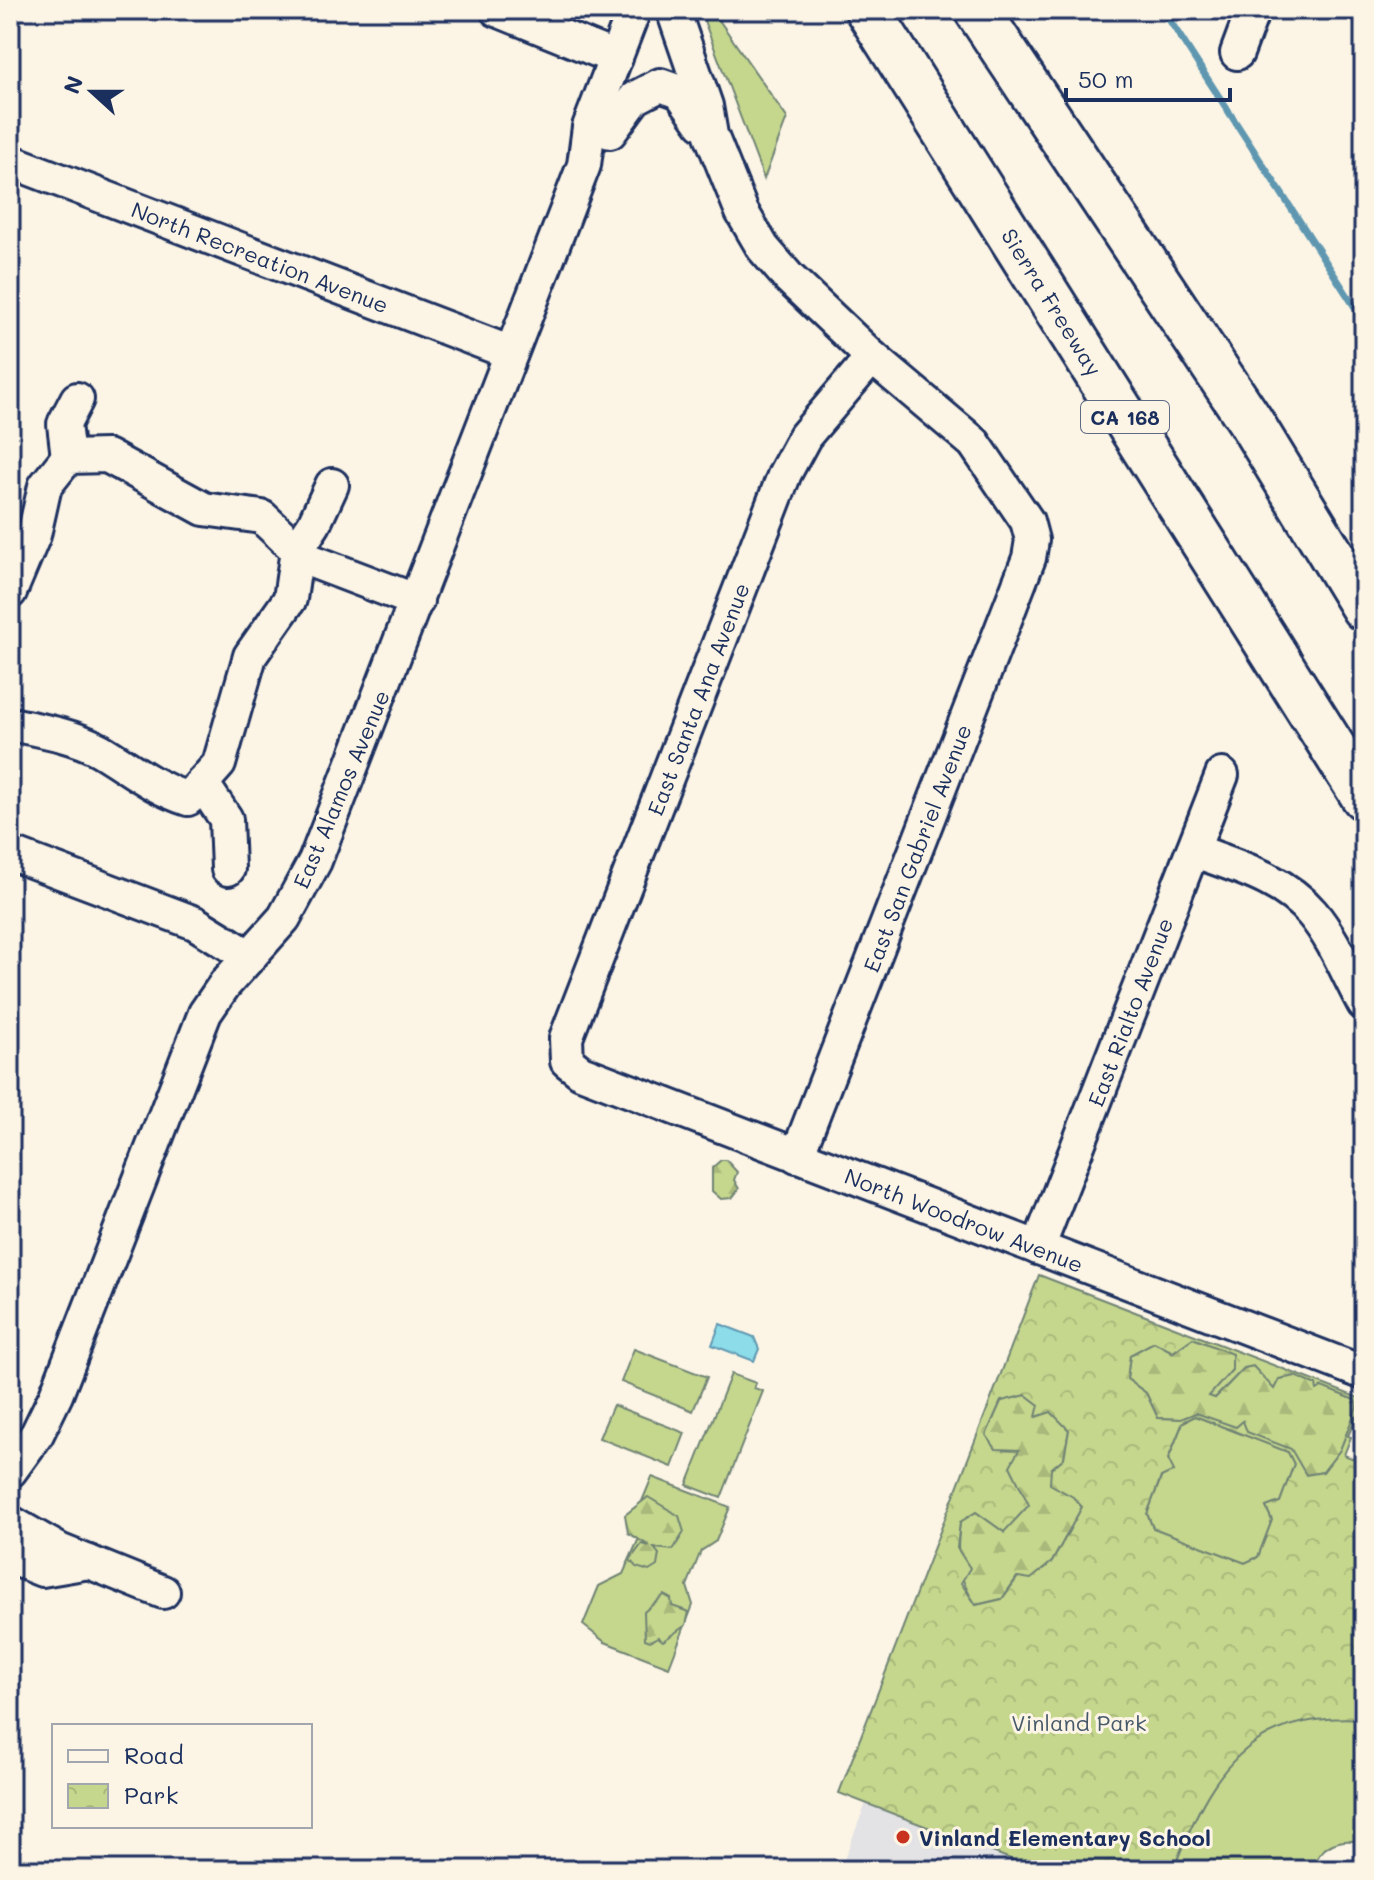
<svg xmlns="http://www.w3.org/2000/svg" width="1374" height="1880" font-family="Mali,sans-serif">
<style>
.built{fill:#e3e2e5}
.grass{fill:#c5d78c;stroke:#708375;stroke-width:2}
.forest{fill:url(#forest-firs);stroke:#708375;stroke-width:2}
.park{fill:url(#park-crowns);stroke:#708375;stroke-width:2;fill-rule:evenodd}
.water{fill:#8cdce9;stroke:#5f97b1;stroke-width:2}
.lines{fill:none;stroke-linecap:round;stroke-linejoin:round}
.stream{stroke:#5f97b1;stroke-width:7}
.minor-casing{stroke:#1b2f5e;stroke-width:38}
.highway-casing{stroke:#1b2f5e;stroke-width:50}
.minor{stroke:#fcf5e5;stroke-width:32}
.highway{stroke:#fcf5e5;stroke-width:44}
.poi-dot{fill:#c8321e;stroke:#fcf5e5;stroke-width:3}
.labels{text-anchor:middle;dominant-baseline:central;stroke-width:6;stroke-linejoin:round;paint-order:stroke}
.shield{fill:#fcf5e5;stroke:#5e6a86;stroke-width:2}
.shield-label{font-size:20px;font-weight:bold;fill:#1b2f5e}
.street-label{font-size:22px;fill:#1b2f5e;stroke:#fcf5e5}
.park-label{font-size:22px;fill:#46596a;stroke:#fcf5e5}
.poi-label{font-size:22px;font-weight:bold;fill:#1b2f5e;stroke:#fcf5e5;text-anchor:start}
</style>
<defs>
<pattern id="forest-firs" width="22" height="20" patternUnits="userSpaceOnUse" patternTransform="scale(2)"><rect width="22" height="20" fill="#c5d78c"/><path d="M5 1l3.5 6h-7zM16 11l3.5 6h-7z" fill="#a9b97b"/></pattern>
<pattern id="park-crowns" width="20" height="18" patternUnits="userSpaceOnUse" patternTransform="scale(2)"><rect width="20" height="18" fill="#c5d78c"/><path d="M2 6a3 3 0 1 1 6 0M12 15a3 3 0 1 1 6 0" fill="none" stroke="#a9b97b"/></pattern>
</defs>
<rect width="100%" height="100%" fill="#fcf5e5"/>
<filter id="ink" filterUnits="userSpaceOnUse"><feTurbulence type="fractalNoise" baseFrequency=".0125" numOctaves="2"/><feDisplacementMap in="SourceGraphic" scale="16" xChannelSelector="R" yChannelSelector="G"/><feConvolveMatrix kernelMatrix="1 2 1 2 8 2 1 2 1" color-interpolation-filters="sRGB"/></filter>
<g filter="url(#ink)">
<polygon class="built" points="866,1803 1039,1870 840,1870"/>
<g class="grass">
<polygon points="700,10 712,10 787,118 764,179"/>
<polygon points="634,1349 707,1377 693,1411 621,1382"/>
<polygon points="731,1374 756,1383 754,1388 763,1391 721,1498 687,1485"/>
<polygon points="613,1405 685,1433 672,1467 599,1438"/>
<polygon points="1195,1416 1288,1452 1294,1464 1280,1502 1266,1507 1272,1520 1258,1557 1245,1563 1153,1528 1147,1514 1183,1422"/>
<polygon points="652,1477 730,1507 716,1541 701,1551 687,1586 693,1605 669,1667 605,1642 583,1625 599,1586 623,1574 649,1516 638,1511"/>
<path d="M 1325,1716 L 1364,1719 L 1364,1843 C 1340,1836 1319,1845 1312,1870 L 1173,1870 C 1192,1821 1223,1748 1277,1728 C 1292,1722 1310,1720 1325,1716 Z"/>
</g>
<g class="forest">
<polygon points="721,1160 726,1160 737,1172 734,1180 739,1189 732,1198 721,1199 712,1191 712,1168"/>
<polygon points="1193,1338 1232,1353 1232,1370 1210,1396 1215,1398 1244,1368 1253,1366 1274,1388 1279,1379 1295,1376 1355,1400 1357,1407 1340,1450 1323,1472 1306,1475 1290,1449 1196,1413 1181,1419 1158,1418 1146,1393 1127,1379 1130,1355 1154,1341 1173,1352"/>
<path d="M 1026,1395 L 1051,1411 L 1069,1430 L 1064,1458 L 1051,1469 L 1082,1507 L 1052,1562 L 1031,1580 L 1017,1577 L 1002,1599 L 976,1605 C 956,1575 956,1557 960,1522 L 976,1512 L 1004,1532 L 996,1449 L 986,1435 L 1001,1401 Z"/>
<polygon points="648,1497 679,1516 684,1532 673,1550 654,1548 659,1554 657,1566 649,1571 636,1567 630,1560 642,1544 650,1546 628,1533 625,1515"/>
<polygon points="664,1595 671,1599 672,1606 689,1612 686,1625 663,1641 658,1637 650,1641 645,1639 644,1612"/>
</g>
<path class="park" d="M 1039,1275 L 1364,1400 L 1348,1436 L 1351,1437 L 1344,1455 L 1364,1463 L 1364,1719 C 1249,1711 1211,1772 1173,1870 L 1039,1870 L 839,1793 ZM 1193,1338 L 1232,1354 L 1232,1370 L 1209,1396 L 1215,1398 L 1244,1368 L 1253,1366 L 1274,1389 L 1279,1379 L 1295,1376 L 1316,1385 L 1317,1390 L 1322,1387 L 1355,1400 L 1357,1407 L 1340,1450 L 1323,1472 L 1306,1475 L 1291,1449 L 1247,1432 L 1243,1421 L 1236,1427 L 1196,1413 L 1181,1419 L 1158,1418 L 1146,1393 L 1127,1379 L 1130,1355 L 1154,1342 L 1173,1352 ZM 1026,1395 L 1039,1405 L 1036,1417 L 1051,1412 L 1069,1430 L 1064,1458 L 1051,1469 L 1050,1484 L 1073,1497 L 1082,1507 L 1052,1562 L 1031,1579 L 1018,1577 L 1002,1599 L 976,1605 L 961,1583 L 970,1568 L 957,1548 L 960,1522 L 976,1512 L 1004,1532 L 1029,1505 L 1010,1466 L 1019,1450 L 996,1449 L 986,1435 L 1001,1401 ZM 1195,1416 L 1288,1452 L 1294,1464 L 1280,1502 L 1266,1507 L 1272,1520 L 1258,1557 L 1245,1563 L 1153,1528 L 1147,1514 L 1161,1477 L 1174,1471 L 1168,1459 L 1183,1422 Z"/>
<polygon class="water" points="720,1324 754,1337 759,1349 754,1361 712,1345"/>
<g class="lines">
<polyline class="stream" points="1163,10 1364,321"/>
<g class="minor-casing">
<g id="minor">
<polyline points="497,10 616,58"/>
<polyline points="673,10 706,106 711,135 742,212 763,248 789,278 872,357 974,443 1027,521 1032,540 1029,558 797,1156"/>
<polyline points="1237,53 1253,10"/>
<polyline points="610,132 635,98 660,85 680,92 702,123"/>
<polyline points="10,161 511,353"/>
<polyline points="872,357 805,436 785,473 566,1038 567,1061 581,1072 1364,1373"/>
<polyline points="68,457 64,424 77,399"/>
<polyline points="297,550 314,524 332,485"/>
<polyline points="296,555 417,601"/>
<path d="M 10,592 L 34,535 L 45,486 L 68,457 L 107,456 L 204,509 L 262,517 L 297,550 L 290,599 L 250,656 L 219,764 L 188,799 C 152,787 132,769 100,750 C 73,735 40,730 10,724"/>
<polyline points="202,783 226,819 228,869"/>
<path d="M 1193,850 C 1235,866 1282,878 1312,913 C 1334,939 1348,975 1364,1004"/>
<polyline points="10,853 195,923 250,957"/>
<polyline points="1038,1248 1222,775"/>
<polyline points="10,1471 37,1434 56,1395 205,1013 225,984 284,918 315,861 584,165 589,127 634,10"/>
<polyline points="10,1522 59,1550 163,1592"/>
<polyline points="10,1557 42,1570 89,1562"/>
</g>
</g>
<g class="highway-casing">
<g id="highway">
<polyline points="868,10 1364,797"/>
<polyline points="977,10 1249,419 1364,608"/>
</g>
</g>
<use href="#minor" class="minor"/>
<use href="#highway" class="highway"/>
</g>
</g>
<circle class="poi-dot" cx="903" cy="1837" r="8"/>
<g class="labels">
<rect class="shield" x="1081" y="401" width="88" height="32" rx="6"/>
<g class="shield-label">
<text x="1125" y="417">CA 168</text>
</g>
<g class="street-label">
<text transform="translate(260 257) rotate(21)">North Recreation Avenue</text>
<text transform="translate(1052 302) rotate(58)">Sierra Freeway</text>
<text transform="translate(698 699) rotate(-69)">East Santa Ana Avenue</text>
<text transform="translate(341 789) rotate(-67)">East Alamos Avenue</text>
<text transform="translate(917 848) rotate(-69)">East San Gabriel Avenue</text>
<text transform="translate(1130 1012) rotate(-69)">East Rialto Avenue</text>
<text transform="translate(964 1220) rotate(21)">North Woodrow Avenue</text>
</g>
<g class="park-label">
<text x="1079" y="1722">Vinland Park</text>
</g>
<g class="poi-label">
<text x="919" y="1837">Vinland Elementary School</text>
</g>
</g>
<rect width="1374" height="1880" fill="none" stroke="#fcf5e5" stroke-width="40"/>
<rect x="20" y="20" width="1334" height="1840" fill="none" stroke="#1b2f5e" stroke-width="3" filter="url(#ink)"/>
<rect x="52" y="1724" width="260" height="104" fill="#fcf5e5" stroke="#a2a6af" stroke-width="2"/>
<rect x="68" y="1750" width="40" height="12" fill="#fcf5e5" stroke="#a2a6af" stroke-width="2"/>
<text x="124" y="1764" font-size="24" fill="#1b2f5e">Road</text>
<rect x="68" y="1784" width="40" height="24" fill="url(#park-crowns)" stroke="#a2a6af" stroke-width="2"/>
<text x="124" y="1804" font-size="24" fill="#1b2f5e">Park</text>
<g transform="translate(92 92) rotate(291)" stroke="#fcf5e5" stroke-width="6" paint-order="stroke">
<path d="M0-6L14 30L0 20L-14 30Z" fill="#1b2f5e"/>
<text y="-12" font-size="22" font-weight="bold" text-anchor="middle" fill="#1b2f5e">N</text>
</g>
<path d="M1066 88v12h164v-12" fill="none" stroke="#1b2f5e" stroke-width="4"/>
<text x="1078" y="88" font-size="24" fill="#1b2f5e" stroke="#fcf5e5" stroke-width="6" paint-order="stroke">50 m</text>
</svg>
